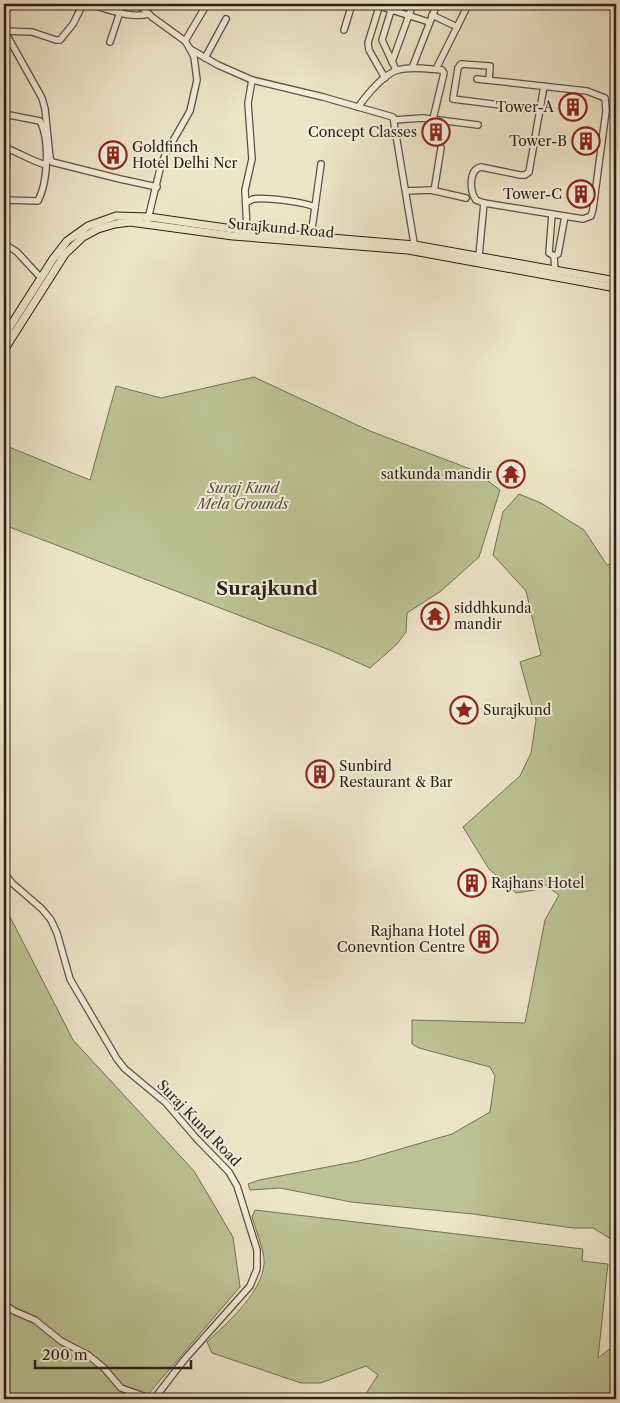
<svg xmlns="http://www.w3.org/2000/svg" width="620" height="1403" font-family="'Libre Caslon Text',serif">
<style>
.green{fill:#bcc394;stroke:#747156}
.lines{fill:none;stroke-linecap:round;stroke-linejoin:round}
.minor-casing{stroke:#5c5045;stroke-width:8}
.major-casing{stroke:#2b1f19;stroke-width:9}
.minor{stroke:#f4eedb;stroke-width:5.5}
.major{stroke:#eee5c8;stroke-width:7}
.labels{text-anchor:middle;dominant-baseline:central;stroke-width:4;stroke-linejoin:round;paint-order:stroke}
.poi-label{font-size:14px;fill:#2b1f19;stroke:#f4eedb;text-anchor:end}
.street-label{font-size:14px;fill:#2b1f19;stroke:#f4eedb}
.park-label{font-size:14px;font-style:italic;fill:#56503e;stroke:#f4eedb}
.district-label{font-size:19px;font-weight:bold;fill:#2b1f19;stroke:#f4eedb}
</style>
<rect width="100%" height="100%" fill="#eee5c8"/>
<filter id="stains"><feTurbulence type="fractalNoise" baseFrequency=".004" numOctaves="4"/><feColorMatrix values="0 0 0 0 .2 0 0 0 0 .09 0 0 0 0 .02 0 0 0 .5 -.17"/></filter>
<radialGradient id="worn" r=".72"><stop offset=".6" stop-color="#630" stop-opacity="0"/><stop offset="1" stop-color="#630" stop-opacity=".3"/></radialGradient>
<g class="green">
<polygon points="254,377 370,431 473,470 500,490 479,557 441,591 407,613 406,632 397,644 370,668 332,651 4,525 4,445 90,480 116,386 161,398"/>
<polygon points="519,494 541,503 584,530 607,565 616,563 616,1254 611,1239 593,1228 573,1228 473,1214 351,1202 280,1188 250,1190 248,1184 259,1180 359,1161 452,1134 490,1112 495,1076 490,1067 419,1048 412,1044 412,1020 525,1023 545,920 559,895 545,885 535,890 516,893 489,869 463,827 520,776 531,753 536,720 520,662 541,655 526,591 493,555 503,512"/>
<polygon points="4,905 73,1040 194,1171 233,1237 240,1287 144,1399 4,1399"/>
<path d="M 255,1210 L 583,1249 L 582,1261 L 608,1264 L 598,1358 L 616,1344 L 616,1399 L 360,1399 L 367,1392 L 378,1375 L 366,1366 L 321,1383 L 301,1383 L 212,1353 L 207,1342 C 227,1323 267,1289 264,1258 C 262,1245 256,1230 252,1217 Z"/>
</g>
<g class="lines">
<g class="minor-casing">
<g id="minor">
<path d="M 89,4 C 108,9 129,19 149,14"/>
<polyline points="138,4 152,17 185,41 190,49 194,57 197,80 190,111 166,153 161,165 147,223"/>
<polyline points="380,4 368,43 369,50 385,78"/>
<polyline points="393,4 382,40 396,70"/>
<polyline points="379,6 429,22"/>
<polyline points="116,11 119,4"/>
<polyline points="432,15 457,27"/>
<polyline points="4,30 42,98 45,109 50,158 52,162 120,179 157,187"/>
<polyline points="344,30 352,4"/>
<polyline points="4,31 32,32 56,40 60,40 73,24 83,4"/>
<polyline points="185,41 207,4"/>
<polyline points="110,42 120,12"/>
<polyline points="190,49 218,65 252,80 323,97 393,117 415,249"/>
<polyline points="205,58 226,19"/>
<polyline points="392,62 413,4"/>
<polyline points="412,68 437,4"/>
<polyline points="436,69 466,9 464,4"/>
<path d="M 477,79 L 587,91 L 605,98 L 606,111 L 593,209 L 591,216 L 583,219 L 484,203 L 476,200 C 470,192 468,170 481,167 L 520,175 L 525,175 L 529,172 L 544,86"/>
<polyline points="489,80 490,66 461,64 458,68 453,99 539,110"/>
<path d="M 358,107 C 367,95 383,74 398,70 C 411,66 428,69 442,70 L 444,73 L 433,119"/>
<path d="M 4,114 L 40,121 C 50,140 48,182 38,201 L 5,200"/>
<polyline points="394,120 423,118 478,125"/>
<polyline points="4,144 7,150 4,210"/>
<path d="M 6,148 C 20,153 31,161 46,165"/>
<polyline points="406,191 431,190 466,198"/>
<polyline points="434,191 441,148"/>
<path d="M 246,203 C 247,202 251,200 253,199 C 265,197 304,202 315,207"/>
<polyline points="552,214 549,253 554,256 555,272"/>
<polyline points="247,231 245,190 252,159 248,103 252,80"/>
<polyline points="311,236 321,164"/>
<polyline points="6,245 17,252 41,278"/>
<polyline points="479,256 484,203"/>
<polyline points="554,256 558,254 565,216"/>
<polyline points="4,321 10,331"/>
<polyline points="4,615 4,649"/>
<polyline points="4,873 12,883 42,909 51,920 57,933 70,979 117,1059 125,1069 166,1103 196,1138 229,1172 237,1186 257,1250 257,1269 250,1286 184,1360 154,1399"/>
<polyline points="4,1304 14,1311 35,1320 61,1341 88,1355 104,1368 121,1388 152,1399"/>
</g>
</g>
<g class="major-casing">
<g id="major">
<polyline points="4,336 53,259 67,241 88,226 116,216 149,217 247,231 415,245 616,281"/>
<polyline points="4,350 65,254 83,237 98,229 115,224 130,222 233,236 408,250 616,288"/>
</g>
</g>
<use href="#minor" class="minor"/>
<use href="#major" class="major"/>
</g>
<defs>
<g id="building-ring" transform="scale(1.4375)"><circle r="9.5" fill="#f4eedb" stroke="#8f2418" stroke-width="1.5"/><path d="M-4-6H4V6H1V3H-1V6H-4ZM-2.5-4.3h1.7v1.8h-1.7ZM.8-4.3h1.7v1.8H.8ZM-2.5-1h1.7V.8h-1.7ZM.8-1h1.7V.8H.8Z" fill="#8f2418"/></g>
<g id="temple-ring" transform="scale(1.4375)"><circle r="9.5" fill="#f4eedb" stroke="#8f2418" stroke-width="1.5"/><path d="M0-6L5-2H3V0L6.5 2.5H4V6H1.5V3h-3V6H-4V2.5H-6.5L-3 0V-2H-5Z" fill="#8f2418"/></g>
<g id="sight-ring" transform="scale(1.4375)"><circle r="9.5" fill="#f4eedb" stroke="#8f2418" stroke-width="1.5"/><path d="M0-6L1.8-2.2L6-1.7L2.9 1.2L3.7 5.4L0 3.3L-3.7 5.4L-2.9 1.2L-6-1.7L-1.8-2.2Z" fill="#8f2418"/></g>
</defs>
<g fill-rule="evenodd">
<use href="#building-ring" x="573" y="107"/>
<use href="#building-ring" x="436" y="132"/>
<use href="#building-ring" x="586" y="141"/>
<use href="#building-ring" x="113" y="155"/>
<use href="#building-ring" x="581" y="194"/>
<use href="#temple-ring" x="511" y="474"/>
<use href="#temple-ring" x="435" y="616"/>
<use href="#sight-ring" x="464" y="710"/>
<use href="#building-ring" x="320" y="774"/>
<use href="#building-ring" x="472" y="883"/>
<use href="#building-ring" x="484" y="939"/>
</g>
<g class="labels">
<g class="poi-label">
<text x="554" y="107">Tower-A</text>
<text x="417" y="132">Concept Classes</text>
<text x="567" y="141">Tower-B</text>
<text x="132" y="147" text-anchor="start">Goldfinch<tspan x="132" dy="16">Hotel Delhi Ncr</tspan></text>
<text x="562" y="194">Tower-C</text>
<text x="492" y="474">satkunda mandir</text>
<text x="454" y="608" text-anchor="start">siddhkunda<tspan x="454" dy="16">mandir</tspan></text>
<text x="483" y="710" text-anchor="start">Surajkund</text>
<text x="339" y="766" text-anchor="start">Sunbird<tspan x="339" dy="16">Restaurant &amp; Bar</tspan></text>
<text x="491" y="883" text-anchor="start">Rajhans Hotel</text>
<text x="465" y="931">Rajhana Hotel<tspan x="465" dy="16">Conevntion Centre</tspan></text>
</g>
<g class="street-label">
<text transform="translate(281 228) rotate(5)">Surajkund Road</text>
<text transform="translate(199 1123) rotate(46)">Suraj Kund Road</text>
</g>
<g class="park-label">
<text x="243" y="488">Suraj Kund<tspan x="243" dy="16">Mela Grounds</tspan></text>
</g>
<g class="district-label">
<text x="267" y="588">Surajkund</text>
</g>
</g>
<rect width="620" height="1403" fill="none" stroke="#eee5c8" stroke-width="20"/>
<rect x="5" y="5" width="610" height="1393" fill="none" stroke="#2b1f19" stroke-width="2.5"/>
<rect x="10" y="10" width="600" height="1383" fill="none" stroke="#2b1f19"/>
<path d="M35 1360v8h156v-8" fill="none" stroke="#2b1f19" stroke-width="2.5"/>
<text x="42" y="1360" font-size="15" fill="#2b1f19" stroke="#f4eedb" stroke-width="4" paint-order="stroke">200 m</text>
<rect width="100%" height="100%" filter="url(#stains)"/>
<rect width="100%" height="100%" fill="url(#worn)"/>
</svg>
